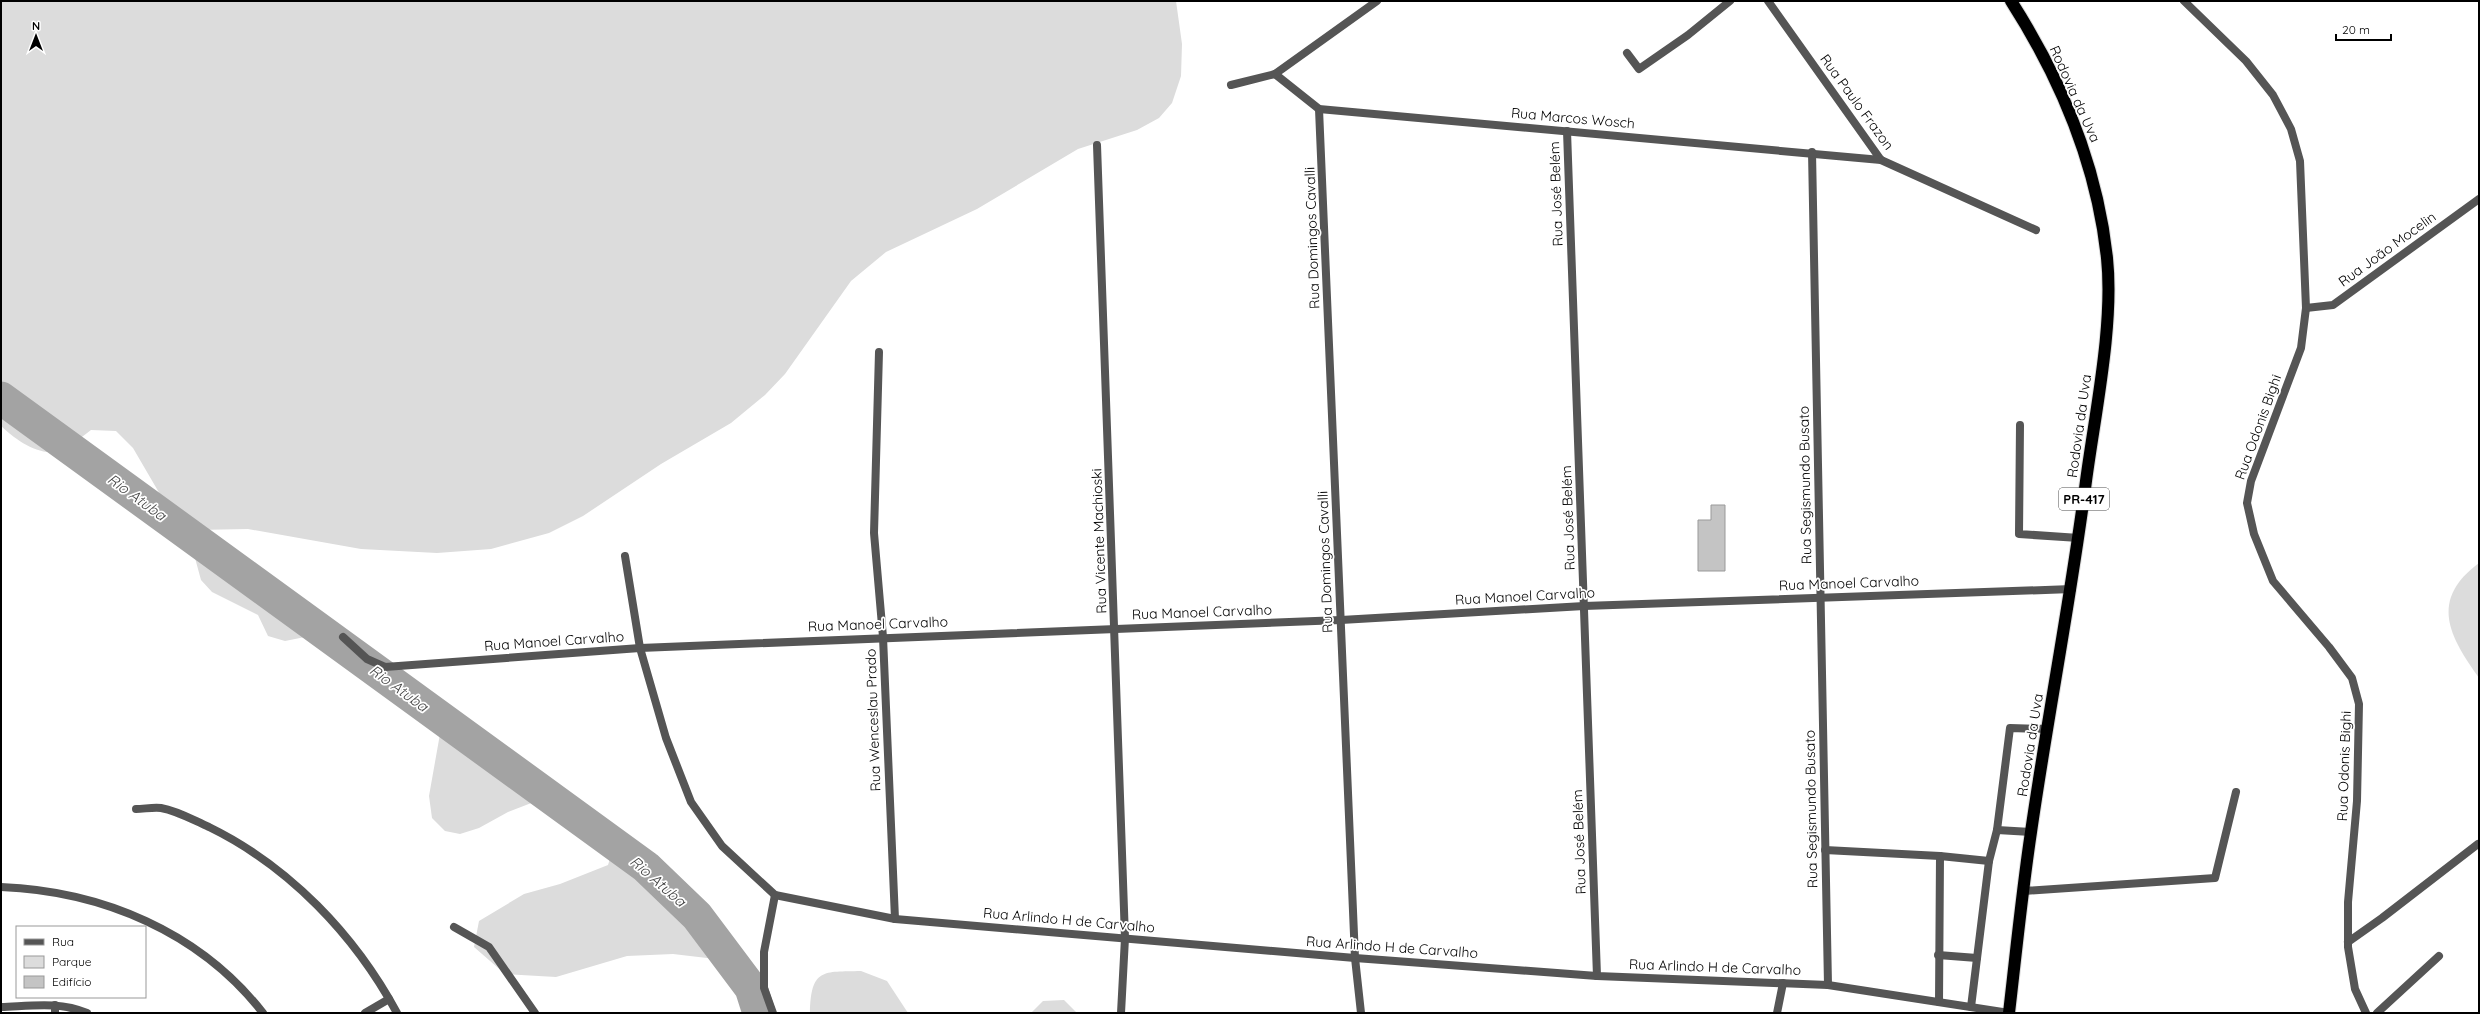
<svg xmlns="http://www.w3.org/2000/svg" width="2480" height="1014" font-family="Quicksand,sans-serif">
<style>
.green{fill:#dcdcdc}
.lines{fill:none;stroke-linecap:round;stroke-linejoin:round}
.river{stroke:#a3a3a3;stroke-width:33}
.building{fill:#c4c4c4;stroke:#999}
.highway-casing{stroke:#dbdbdb;stroke-width:14}
.lane{stroke:#555;stroke-width:8}
.street{stroke:#555;stroke-width:8}
.highway{stroke:#000;stroke-width:12}
.labels{text-anchor:middle;dominant-baseline:central;stroke-width:3.5;stroke-linejoin:round;paint-order:stroke}
.shield{fill:#fff;stroke:#4c4c4c;stroke-width:1}
.shield-label{font-size:13px;font-weight:bold;fill:#000}
.street-label{font-size:14px;fill:#000;stroke:#fff}
.water-label{font-size:15px;font-style:italic;fill:#444;stroke:#fff}
</style>
<rect width="100%" height="100%" fill="#fff"/>
<g class="green">
<path d="M 1,1 L 1176,1 L 1182,44 L 1181,76 L 1172,103 L 1159,118 L 1137,130 L 1078,149 L 977,209 L 886,252 L 851,281 L 785,374 L 765,395 L 731,423 L 661,464 L 583,516 L 549,533 L 491,549 L 437,553 L 361,549 L 248,529 L 195,530 L 187,542 L 197,553 L 320,634 L 285,641 L 268,636 L 258,615 L 212,592 L 201,580 L 195,558 L 175,520 L 133,448 L 116,431 L 91,430 C 83,436 74,443 65,448 C 44,461 16,440 1,426 Z"/>
<path d="M 2479,563 L 2479,678 C 2449,636 2429,600 2479,563 Z"/>
<polygon points="443,717 552,795 508,812 479,828 460,834 445,831 432,818 429,796"/>
<polygon points="616,840 670,885 706,930 724,960 673,954 627,956 556,977 505,974 474,947 479,921 524,894 560,884 608,865"/>
<path d="M 861,971 L 887,981 L 908,1013 L 810,1013 C 811,968 823,972 861,971 Z"/>
<polygon points="1064,1000 1077,1013 1031,1013 1043,1001"/>
</g>
<g class="lines">
<polyline class="river" points="1,398 646,867 697,916 751,988 759,1013"/>
</g>
<polygon class="building" points="1711,505 1725,505 1725,571 1698,571 1698,520 1711,520"/>
<g class="lines">
<g class="highway-casing">
<path id="highway" d="M 2009,1013 C 2016,953 2022,892 2031,832 C 2048,714 2071,598 2086,481 C 2095,413 2114,325 2107,258 C 2097,165 2061,79 2011,1"/>
</g>
<g class="lane">
<polyline points="1627,53 1639,69 1688,35 1730,1"/>
<polyline points="2020,425 2019,534 2079,538"/>
<polyline points="1997,830 2010,728 2048,729"/>
<polyline points="1825,850 1940,856"/>
<polyline points="2024,891 2215,878 2236,792"/>
<polyline points="2348,942 2382,918 2478,844"/>
<polyline points="1938,955 1977,958"/>
<polyline points="1355,958 1361,1013"/>
<polyline points="1939,1002 1940,856 1989,861"/>
<polyline points="1971,1007 1989,861 1997,830 2031,832"/>
<polyline points="773,1013 764,988 764,952 775,895"/>
<polyline points="1121,1013 1125,938"/>
<polyline points="2377,1013 2439,956"/>
</g>
<g class="street">
<polyline points="1768,1 1881,160 2036,230"/>
<polyline points="2184,1 2246,61 2273,95 2291,129 2300,161 2306,308 2301,348 2251,481 2247,503 2254,534 2273,581 2329,647 2352,678 2359,704 2357,801 2348,902 2348,947 2355,989 2366,1013"/>
<polyline points="1275,74 1319,109 1881,160"/>
<polyline points="1231,85 1275,74 1377,1"/>
<polyline points="1319,109 1355,958"/>
<polyline points="1567,131 1597,976"/>
<polyline points="1097,145 1125,938"/>
<polyline points="1812,152 1828,985"/>
<polyline points="2306,308 2333,305 2479,199"/>
<polyline points="879,352 874,533 883,637 895,919"/>
<polyline points="625,556 640,648 666,738 691,802 722,846 775,895 895,919 1355,958 1597,976 1828,985 2009,1013"/>
<polyline points="343,637 367,659 385,667 640,648 1341,620 1584,606 2072,589"/>
<path d="M 136,809 C 144,809 153,807 161,808 C 178,811 193,820 209,827 C 289,866 355,935 397,1013"/>
<path d="M 1,887 C 102,891 200,932 263,1013"/>
<polyline points="454,927 489,947 535,1013"/>
<path d="M 1,1007 C 30,1006 60,1001 87,1013"/>
<polyline points="55,1013 55,1005"/>
<polyline points="365,1013 389,999"/>
<polyline points="1777,1013 1783,983"/>
</g>
<use href="#highway" class="highway"/>
</g>
<g class="labels">
<rect class="shield" x="2059" y="488" width="50" height="22" rx="3"/>
<g class="shield-label">
<text x="2084" y="499">PR-417</text>
</g>
<g class="street-label">
<text transform="translate(2075 94) rotate(66)">Rodovia da Uva</text>
<text transform="translate(1857 102) rotate(54)">Rua Paulo Frazon</text>
<text transform="translate(1573 118) rotate(5)">Rua Marcos Wosch</text>
<text transform="translate(1556 194) rotate(-92)">Rua José Belém</text>
<text transform="translate(1312 238) rotate(-92)">Rua Domingos Cavalli</text>
<text transform="translate(2387 249) rotate(-36)">Rua João Mocelin</text>
<text transform="translate(2079 426) rotate(-82)">Rodovia da Uva</text>
<text transform="translate(2258 427) rotate(-70)">Rua Odonis Bighi</text>
<text transform="translate(1805 485) rotate(-91)">Rua Segismundo Busato</text>
<text transform="translate(1568 518) rotate(-92)">Rua José Belém</text>
<text transform="translate(1099 541) rotate(-92)">Rua Vicente Machioski</text>
<text transform="translate(1325 562) rotate(-92)">Rua Domingos Cavalli</text>
<text transform="translate(1849 583) rotate(-2)">Rua Manoel Carvalho</text>
<text transform="translate(1525 596) rotate(-3)">Rua Manoel Carvalho</text>
<text transform="translate(1202 612) rotate(-2)">Rua Manoel Carvalho</text>
<text transform="translate(878 624) rotate(-2)">Rua Manoel Carvalho</text>
<text transform="translate(554 641) rotate(-4)">Rua Manoel Carvalho</text>
<text transform="translate(873 720) rotate(-92)">Rua Wenceslau Prado</text>
<text transform="translate(2030 745) rotate(-81)">Rodovia da Uva</text>
<text transform="translate(2344 766) rotate(-88)">Rua Odonis Bighi</text>
<text transform="translate(1811 809) rotate(-91)">Rua Segismundo Busato</text>
<text transform="translate(1579 842) rotate(-92)">Rua José Belém</text>
<text transform="translate(1069 920) rotate(5)">Rua Arlindo H de Carvalho</text>
<text transform="translate(1392 947) rotate(4)">Rua Arlindo H de Carvalho</text>
<text transform="translate(1715 967) rotate(2)">Rua Arlindo H de Carvalho</text>
</g>
<g class="water-label">
<text transform="translate(137 497) rotate(36)">Rio Atuba</text>
<text transform="translate(399 688) rotate(36)">Rio Atuba</text>
<text transform="translate(658 881) rotate(41)">Rio Atuba</text>
</g>
</g>
<rect width="2480" height="1014" fill="none" stroke="#000000" stroke-width="4"/>
<rect x="16" y="926" width="130" height="72" fill="#ffffff" stroke="#999999"/>
<rect x="24" y="939" width="20" height="6" fill="#555555" stroke="#999999"/>
<text x="52" y="946" font-size="12" fill="#000000">Rua</text>
<rect x="24" y="956" width="20" height="12" fill="#dcdcdc" stroke="#999999"/>
<text x="52" y="966" font-size="12" fill="#000000">Parque</text>
<rect x="24" y="976" width="20" height="12" fill="#c4c4c4" stroke="#999999"/>
<text x="52" y="986" font-size="12" fill="#000000">Edifício</text>
<g transform="translate(36 36)" stroke="#ffffff" stroke-width="3" paint-order="stroke">
<path d="M0-3L7 15L0 10L-7 15Z" fill="#000000"/>
<text y="-6" font-size="11" font-weight="bold" text-anchor="middle" fill="#000000">N</text>
</g>
<path d="M2336 34v6h55v-6" fill="none" stroke="#000000" stroke-width="2"/>
<text x="2342" y="34" font-size="12" fill="#000000" stroke="#ffffff" stroke-width="3" paint-order="stroke">20 m</text>
</svg>
